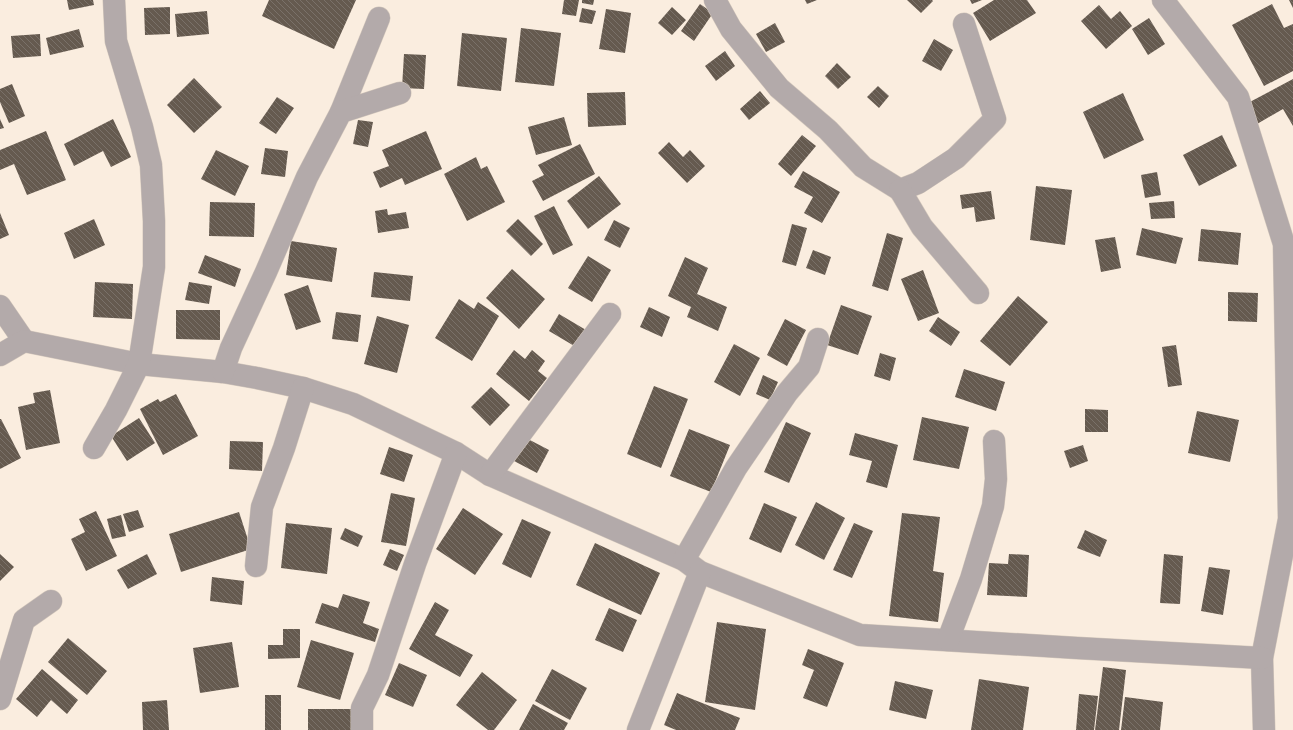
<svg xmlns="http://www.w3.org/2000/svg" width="1293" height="730" font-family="'PT Sans',sans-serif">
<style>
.building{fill:url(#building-back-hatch)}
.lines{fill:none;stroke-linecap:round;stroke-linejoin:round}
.minor-casing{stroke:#d5c9bd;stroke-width:23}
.minor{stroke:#b3aaaa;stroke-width:22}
</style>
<defs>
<pattern id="building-back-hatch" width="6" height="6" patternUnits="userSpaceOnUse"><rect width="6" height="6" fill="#655a4f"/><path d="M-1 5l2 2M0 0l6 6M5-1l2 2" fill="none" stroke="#7a7169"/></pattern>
</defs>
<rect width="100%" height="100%" fill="#faeddf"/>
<g class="building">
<polygon points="67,0 93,0 94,5 69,10"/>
<polygon points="269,0 356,0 334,49 262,16"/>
<polygon points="564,0 579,0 576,16 562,14"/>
<polygon points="582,0 594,0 593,5 582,3"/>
<polygon points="805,0 817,0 807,4"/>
<polygon points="907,0 932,0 933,1 921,13"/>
<polygon points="970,0 982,0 972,4"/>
<polygon points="994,0 1027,0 1036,13 990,41 973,13"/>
<polygon points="1289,0 1293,0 1293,8"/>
<polygon points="700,4 713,13 694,41 681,31"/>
<polygon points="1272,4 1284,28 1293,24 1293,71 1264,86 1232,25"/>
<polygon points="1099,5 1111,19 1120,11 1132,26 1106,49 1081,21"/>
<polygon points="170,7 170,34 145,35 144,8"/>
<polygon points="672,7 686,20 672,35 658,23"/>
<polygon points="582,8 596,11 592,24 579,22"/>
<polygon points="606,9 631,13 625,53 599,49"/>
<polygon points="207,11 209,34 177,37 175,14"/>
<polygon points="1149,18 1165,44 1148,55 1132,29"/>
<polygon points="775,23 785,42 766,52 756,34"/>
<polygon points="521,28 561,33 554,86 515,82"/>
<polygon points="79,29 84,47 50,55 46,38"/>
<polygon points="462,33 507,38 501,91 457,86"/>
<polygon points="40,34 41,56 13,58 11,36"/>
<polygon points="934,39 953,50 941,71 922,61"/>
<polygon points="725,51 735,66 716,81 705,66"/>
<polygon points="404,54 426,55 424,89 402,88"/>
<polygon points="837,63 851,77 838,89 825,76"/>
<polygon points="194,78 222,107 194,133 167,105"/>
<polygon points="1293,79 1293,126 1283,109 1257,124 1246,104"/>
<polygon points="12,84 25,116 9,123 0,102 0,89"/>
<polygon points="878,86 889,96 879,108 867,97"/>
<polygon points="760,91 770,103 749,120 740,109"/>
<polygon points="625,92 626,125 588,127 587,93"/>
<polygon points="1123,93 1144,140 1104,159 1083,112"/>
<polygon points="277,97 294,108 276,134 259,123"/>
<polygon points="564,117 572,145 536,155 528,127"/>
<polygon points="0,119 4,128 0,129"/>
<polygon points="113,119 131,157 111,167 103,151 74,166 64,144"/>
<polygon points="358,120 373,122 368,147 353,144"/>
<polygon points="46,131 66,180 27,195 14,164 0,170 0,150"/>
<polygon points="426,131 442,169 405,185 402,178 380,188 373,172 389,166 382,150"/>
<polygon points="802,135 816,146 791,176 778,164"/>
<polygon points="1222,135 1237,166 1199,186 1183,155"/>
<polygon points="669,142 683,157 690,150 705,166 687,183 658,153"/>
<polygon points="580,144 595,174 543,201 532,181 544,175 538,165"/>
<polygon points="265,148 288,151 285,177 261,174"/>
<polygon points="216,150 249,166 235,196 201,179"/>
<polygon points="476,157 481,169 487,166 505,202 467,221 444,174"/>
<polygon points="803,171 840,192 822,223 804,213 813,197 794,187"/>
<polygon points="1157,172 1161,195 1145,198 1141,175"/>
<polygon points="599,176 621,204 588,229 567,201"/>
<polygon points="1036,186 1072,190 1065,245 1030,240"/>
<polygon points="991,191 995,219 976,222 974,207 962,209 960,195"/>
<polygon points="1174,201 1175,218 1151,219 1149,203"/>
<polygon points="210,202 255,203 254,237 209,236"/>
<polygon points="554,206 573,245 553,255 534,216"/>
<polygon points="387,209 388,215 406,212 409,228 378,233 375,211"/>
<polygon points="0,213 9,235 0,239"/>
<polygon points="94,219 105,245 74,259 64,233"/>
<polygon points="518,219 543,244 531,256 506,231"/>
<polygon points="614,220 630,228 620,248 604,240"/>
<polygon points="792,224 807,228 796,266 782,262"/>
<polygon points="1142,228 1183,238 1176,264 1136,255"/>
<polygon points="1201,229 1241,233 1238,265 1198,261"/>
<polygon points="887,233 903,238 888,291 872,286"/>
<polygon points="1115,237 1121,268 1101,272 1095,240"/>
<polygon points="291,241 337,248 332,282 286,275"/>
<polygon points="813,250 831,257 825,275 806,268"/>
<polygon points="205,255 241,269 235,287 198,273"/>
<polygon points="588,256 611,270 592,302 568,288"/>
<polygon points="685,257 708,268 697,294 727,307 718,331 687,317 691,307 668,296"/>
<polygon points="512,269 545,299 519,329 486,298"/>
<polygon points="923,270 939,313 918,321 901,279"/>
<polygon points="374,272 413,276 410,301 371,297"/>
<polygon points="95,282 133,284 132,319 93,317"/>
<polygon points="189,282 212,286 209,304 185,300"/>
<polygon points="308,285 321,322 296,330 284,294"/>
<polygon points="1228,292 1258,293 1257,322 1228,321"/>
<polygon points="1018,296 1048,322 1010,366 980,341"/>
<polygon points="459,299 474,309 478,302 499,316 472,361 435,338"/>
<polygon points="841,305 872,316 858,355 827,345"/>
<polygon points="649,307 670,317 662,337 640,327"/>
<polygon points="176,310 220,310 220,340 176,339"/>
<polygon points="336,312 361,315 358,342 332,339"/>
<polygon points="559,314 586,330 576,347 549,331"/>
<polygon points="377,316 409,325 397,373 364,364"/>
<polygon points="938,317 960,332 951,346 929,331"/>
<polygon points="785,319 806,330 787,366 767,355"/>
<polygon points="734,344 760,358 740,396 714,382"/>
<polygon points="1176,345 1182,385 1168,387 1162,347"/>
<polygon points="514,350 525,359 532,350 545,361 538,371 547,378 529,401 496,374"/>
<polygon points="880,353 896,358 890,381 874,376"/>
<polygon points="964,369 1005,382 996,411 955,397"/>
<polygon points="763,375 778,382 770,400 756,394"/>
<polygon points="654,386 688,399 661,468 627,454"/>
<polygon points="491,387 510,405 490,426 471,407"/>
<polygon points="50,390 60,443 26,450 18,407 35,403 33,393"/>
<polygon points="176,394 198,436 163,455 140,409 158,399 160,402"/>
<polygon points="1085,409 1108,410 1108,432 1085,432"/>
<polygon points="1197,411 1239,420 1230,462 1188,453"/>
<polygon points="922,417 969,427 959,469 913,460"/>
<polygon points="139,418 155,443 127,461 111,436"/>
<polygon points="0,419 1,419 21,458 0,469"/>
<polygon points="786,422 811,433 789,483 764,472"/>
<polygon points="689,429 730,445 711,492 670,476"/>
<polygon points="855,433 898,445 887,488 866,482 872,461 849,455"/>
<polygon points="526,438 549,450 537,473 514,461"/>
<polygon points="230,441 263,442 262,471 229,469"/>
<polygon points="1083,445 1088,461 1070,468 1064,451"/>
<polygon points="389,447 413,455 404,482 380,474"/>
<polygon points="391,493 415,498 406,546 381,542"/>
<polygon points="816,502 845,518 824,560 795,545"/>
<polygon points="764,503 797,517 781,553 749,539"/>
<polygon points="463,508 503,534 475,575 436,549"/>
<polygon points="138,510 144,527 129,532 123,514"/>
<polygon points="96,511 117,556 86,571 71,539 85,532 79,519"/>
<polygon points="239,512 251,549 181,572 169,534"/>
<polygon points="902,513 940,517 933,571 944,573 938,622 889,616"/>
<polygon points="121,515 126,536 112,539 107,519"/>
<polygon points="522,519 551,532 531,578 502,564"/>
<polygon points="286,523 332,528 327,574 281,568"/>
<polygon points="854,523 873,531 852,578 833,570"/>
<polygon points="345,528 363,536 358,547 340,539"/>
<polygon points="1085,530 1107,540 1100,557 1077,548"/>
<polygon points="595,543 660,573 641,615 576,585"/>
<polygon points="390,549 404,555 397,571 383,565"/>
<polygon points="0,554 14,567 0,581"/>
<polygon points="147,554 157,574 128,589 117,570"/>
<polygon points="1009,554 1029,555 1027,597 987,595 989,563 1008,564"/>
<polygon points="1164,554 1183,556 1180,604 1160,603"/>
<polygon points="1209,567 1230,570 1223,615 1201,611"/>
<polygon points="212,577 244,581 242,605 210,601"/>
<polygon points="343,594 370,602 363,623 379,629 375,642 315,623 322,603 338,608"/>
<polygon points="435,602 449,610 435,635 473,655 460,677 409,649"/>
<polygon points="609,608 637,620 623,652 595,640"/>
<polygon points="717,622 766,629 755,710 705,702"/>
<polygon points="283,629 300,629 300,658 268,659 268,645 283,645"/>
<polygon points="68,638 107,671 87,695 48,662"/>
<polygon points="311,640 354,653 340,700 297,687"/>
<polygon points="232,642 239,687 200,693 193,648"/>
<polygon points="808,649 844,663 827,707 803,698 814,670 802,665"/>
<polygon points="399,663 427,675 413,707 385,695"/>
<polygon points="1103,667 1126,670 1119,730 1095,730"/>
<polygon points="42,669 78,700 67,714 51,700 37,717 16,699"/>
<polygon points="552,669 587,688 570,720 535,701"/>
<polygon points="482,672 517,700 494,730 488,730 456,705"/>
<polygon points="979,679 1029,687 1023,730 971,730"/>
<polygon points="895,681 933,690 926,719 889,710"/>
<polygon points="677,693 740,718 735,730 676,730 664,725"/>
<polygon points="1079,694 1098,696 1094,730 1076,730"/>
<rect x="265" y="695" width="16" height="35"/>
<polygon points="1125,697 1163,702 1160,730 1121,730"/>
<polygon points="167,700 169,730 143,730 142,702"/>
<polygon points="533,704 568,723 564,730 519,730"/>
<rect x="308" y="709" width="45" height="21"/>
</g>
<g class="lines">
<g class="minor-casing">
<g id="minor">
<polyline points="715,0 731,29 779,88 828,130 863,167 900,190 918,183 956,158 995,119 964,24"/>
<polyline points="1163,0 1238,97 1284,244 1289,519 1262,658 1264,730"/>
<polyline points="341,112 379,18"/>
<polyline points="900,190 922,227 978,293"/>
<polyline points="0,306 24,341"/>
<polyline points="0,355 24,341 139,364 223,372 257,378 303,388 353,404 456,453 490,475 684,560 700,572 860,635 1077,648 1262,658"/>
<polyline points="223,372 231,348 266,272 307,177 341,112 400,93"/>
<polyline points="94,448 116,410 139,364 154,267 154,221 151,165 142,127 116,41 114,0"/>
<polyline points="490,475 610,314"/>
<polyline points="684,560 736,468 787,393 809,367 818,339"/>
<polyline points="256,566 262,507 284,448 303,388"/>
<polyline points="948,640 971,579 993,506 996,479 994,441"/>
<polyline points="0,699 24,620 51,601"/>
<polyline points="362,730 362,708 378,675 415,564 456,453"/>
<polyline points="638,730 700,572"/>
</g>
</g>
<use href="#minor" class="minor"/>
</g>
</svg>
